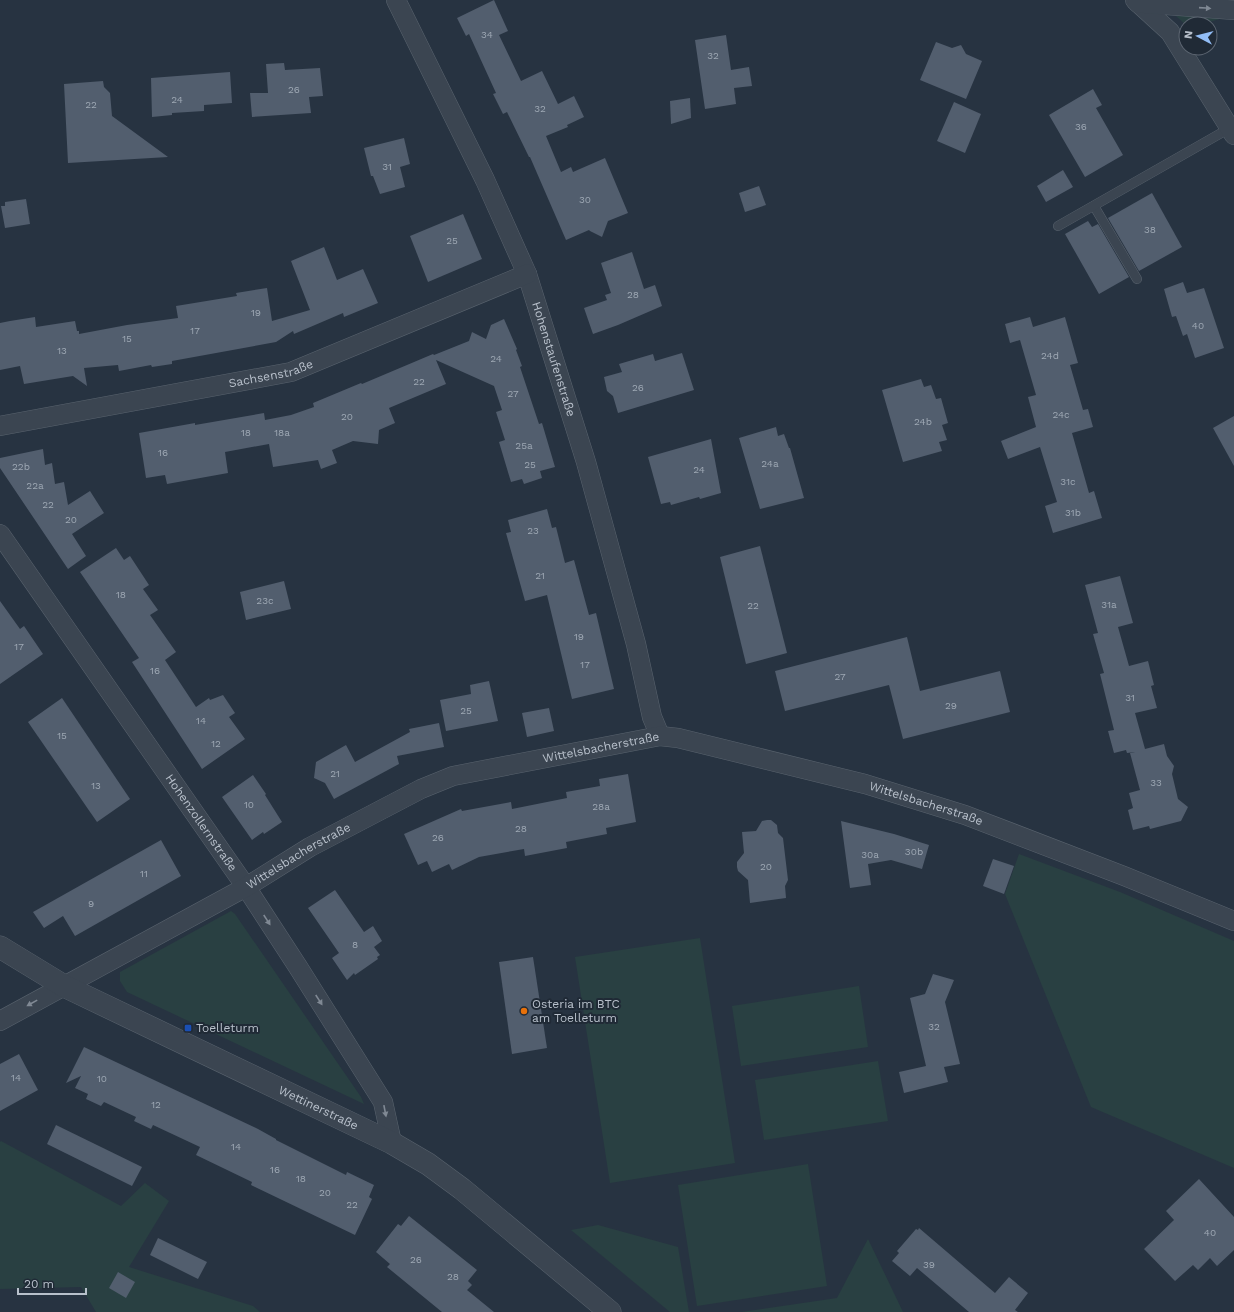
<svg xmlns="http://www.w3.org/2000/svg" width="1234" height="1312" font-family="'Work Sans',sans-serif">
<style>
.green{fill:#294042}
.building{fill:#525e6e}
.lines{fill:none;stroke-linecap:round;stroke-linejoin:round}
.service-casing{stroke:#59636e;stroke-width:10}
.minor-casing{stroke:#59636e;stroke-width:20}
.tertiary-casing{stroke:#59636e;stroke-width:23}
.service{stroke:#3b4551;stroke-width:9}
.minor{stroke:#3b4551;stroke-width:19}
.tertiary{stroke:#3b4551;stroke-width:22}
.oneway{fill:#808994}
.food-dot{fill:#e8710a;stroke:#202a36;stroke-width:1.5}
.transit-dot{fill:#1a4fb4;stroke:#202a36;stroke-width:1.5}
.labels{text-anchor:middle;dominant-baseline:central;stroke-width:4;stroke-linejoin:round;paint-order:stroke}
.number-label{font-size:10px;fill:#9ea8b4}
.street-label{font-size:12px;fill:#b8c0cb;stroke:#202a36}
.poi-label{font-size:12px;fill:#b8c0cb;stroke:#202a36;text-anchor:start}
</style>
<rect width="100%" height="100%" fill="#273341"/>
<g class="green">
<polygon points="1158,0 1234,0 1234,18 1227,17 1202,24 1186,24 1186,25"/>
<polygon points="1019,854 1120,892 1234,941 1234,1168 1091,1107 1005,894"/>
<polygon points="231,911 235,914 361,1097 364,1104 127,992 120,981 120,972"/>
<polygon points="700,938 735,1163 610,1183 575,957"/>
<polygon points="859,986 868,1047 741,1066 732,1006"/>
<polygon points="878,1061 888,1121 764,1140 755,1080"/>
<polygon points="1,1141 121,1206 145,1183 169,1201 129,1267 253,1306 260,1312 96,1312 81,1287 0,1289 0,1142"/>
<polygon points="808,1164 827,1286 697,1306 678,1185"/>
<polygon points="598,1225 678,1247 689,1312 670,1312 571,1230"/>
<polygon points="868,1239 903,1312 741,1312 837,1298"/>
</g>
<g class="building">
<polygon points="494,0 508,31 499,35 521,81 542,71 558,104 574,96 584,117 567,125 568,127 546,136 561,172 571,167 573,172 605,158 628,213 608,221 602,237 590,231 589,230 566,240 530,157 529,157 507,112 503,114 493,94 496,93 469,34 466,36 457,18"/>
<polygon points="726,35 731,70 749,67 752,86 734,88 736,104 705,109 695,40"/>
<polygon points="936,42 952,48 961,45 966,54 982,61 966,99 920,80"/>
<polygon points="284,63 285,70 320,68 323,96 309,97 311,113 252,117 250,93 268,93 266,64"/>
<polygon points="230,72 232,103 204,105 204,111 172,113 172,115 152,117 151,78"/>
<polygon points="103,81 104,87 110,93 112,116 168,157 68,163 64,84"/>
<polygon points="1093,89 1102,105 1096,108 1123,155 1085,177 1049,115"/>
<polygon points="690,98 691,118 671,124 670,101"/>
<polygon points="954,102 981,114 965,153 937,141"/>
<polygon points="404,138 410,164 400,167 405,187 380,194 373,176 371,176 364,148"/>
<polygon points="1063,170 1073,187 1046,202 1037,186"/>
<polygon points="759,186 766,205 745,212 739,193"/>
<polygon points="1152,193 1182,247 1139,271 1108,218"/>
<polygon points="26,199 30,224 5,228 1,206 5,206 5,202"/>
<polygon points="463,214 482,259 428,282 410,236"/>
<polygon points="1088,221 1092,227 1098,224 1129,277 1099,294 1065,234"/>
<polygon points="324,247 337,280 363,269 378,303 344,317 343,313 294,334 293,331 276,342 172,361 172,364 152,367 151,365 119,371 118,365 84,368 87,386 73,376 24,384 20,366 0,370 0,323 10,321 35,317 36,327 75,321 77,331 79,331 79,334 127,325 178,318 176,306 237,296 236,293 267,288 272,321 310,310 291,261"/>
<polygon points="632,252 644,289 655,285 662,306 618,325 593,334 584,308 607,300 605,295 611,293 601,263"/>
<polygon points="1183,282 1187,293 1204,288 1224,348 1195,358 1187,334 1183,336 1176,316 1172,317 1164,289"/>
<polygon points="1030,317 1033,327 1065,317 1078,363 1070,365 1083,410 1088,409 1093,427 1072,433 1089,493 1094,491 1102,518 1053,533 1045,506 1057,502 1040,447 1008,459 1001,441 1036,427 1028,397 1036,395 1020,340 1010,343 1005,324"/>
<polygon points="504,319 517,349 516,350 522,366 520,367 539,424 542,423 555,467 540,471 542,478 524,484 522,479 511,482 499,442 505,440 496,412 502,410 494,386 436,360 446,384 389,408 395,423 379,430 378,444 353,441 332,450 337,463 321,469 318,460 273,467 269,444 225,452 228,473 167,484 165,475 146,478 139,433 195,423 195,425 264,413 265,420 291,415 314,407 313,403 361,383 362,384 433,354 434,355 469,341 472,332 486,339 491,325"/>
<polygon points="682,353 694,390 618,413 613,396 607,391 604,377 622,372 619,364 653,354 655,361"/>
<polygon points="921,379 924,387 931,385 936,399 941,398 948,423 942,425 947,440 939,442 942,451 903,462 882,390"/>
<polygon points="1234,416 1234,466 1213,428"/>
<polygon points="776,427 778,436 784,434 789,448 790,448 804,498 760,509 739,438"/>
<polygon points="711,439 721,493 700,499 699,497 671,505 670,502 661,504 648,457"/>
<polygon points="43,449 45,465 52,463 55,484 64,482 68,505 90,491 104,513 72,534 86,556 68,569 0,468 0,458"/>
<polygon points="547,509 552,528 556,527 565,563 574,560 589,615 596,613 614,689 572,699 547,595 525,601 506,533 511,532 508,520"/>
<polygon points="760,546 787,653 746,664 720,557"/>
<polygon points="116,548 124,560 130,556 149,585 143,589 158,610 150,615 176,652 165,660 196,707 209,698 210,700 223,695 235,713 229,717 245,739 202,769 132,662 139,658 80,572"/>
<polygon points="1120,576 1133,623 1118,627 1129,666 1148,661 1154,685 1151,686 1157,708 1135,713 1145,749 1164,744 1167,756 1174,766 1172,774 1178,799 1188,807 1181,821 1150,829 1149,826 1133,830 1128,810 1133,808 1129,793 1140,790 1130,753 1135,752 1127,753 1126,750 1114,753 1108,731 1114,730 1100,674 1104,673 1093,634 1098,633 1085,585"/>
<polygon points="284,581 291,609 246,620 240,592"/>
<polygon points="0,601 20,629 24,626 43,654 0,684"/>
<polygon points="907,637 920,691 1000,671 1010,712 903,739 889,685 785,711 775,671"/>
<polygon points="489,681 498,721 446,731 440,700 471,694 470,685"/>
<polygon points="62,698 130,799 97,822 28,722"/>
<polygon points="549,708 554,731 527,737 522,713"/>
<polygon points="439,723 444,747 397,756 399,764 334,799 325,783 314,778 316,762 346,745 355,762 410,732 409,729"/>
<polygon points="628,774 636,822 606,828 607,834 566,842 567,848 525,856 524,849 479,857 452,870 449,864 432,872 427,861 418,865 404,834 461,809 462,811 511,802 512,809 567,798 566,792 600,786 599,779"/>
<polygon points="253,775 266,794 265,795 282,822 264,834 263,832 252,840 222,797"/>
<polygon points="767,820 771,820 777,825 778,833 783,838 788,880 785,886 786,898 750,903 748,880 738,871 737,867 737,862 744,853 742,832 756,831 762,821"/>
<polygon points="841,821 894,834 929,845 922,869 891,860 868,864 871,885 850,888"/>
<polygon points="161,840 181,876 75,936 63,916 44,928 33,912"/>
<polygon points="993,859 1014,866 1004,894 983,886"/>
<polygon points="335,890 364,932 373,926 382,941 374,947 380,955 377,957 378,959 355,975 354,973 347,980 332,958 339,953 308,908"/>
<polygon points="533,957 547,1048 512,1054 499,962"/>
<polygon points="933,974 954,980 945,1002 960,1064 944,1067 948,1082 904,1093 899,1072 926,1066 910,998 925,994"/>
<polygon points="84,1047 258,1129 276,1139 276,1140 346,1175 347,1172 374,1185 369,1197 372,1199 355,1235 251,1185 252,1182 196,1155 200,1147 153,1125 151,1129 134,1121 136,1117 104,1102 101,1106 86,1099 88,1094 75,1088 81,1076 66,1083"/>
<polygon points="19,1054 38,1090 0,1111 0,1064"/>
<polygon points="56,1125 142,1167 132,1186 47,1144"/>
<polygon points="1199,1179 1234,1217 1234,1250 1217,1266 1210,1258 1198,1270 1193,1265 1175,1281 1144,1249 1174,1220 1166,1211"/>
<polygon points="409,1216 477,1270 468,1281 472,1285 467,1290 494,1312 442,1312 387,1267 390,1264 376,1252 398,1224 401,1226"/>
<polygon points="919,1228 995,1293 1009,1277 1028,1293 1015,1310 1018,1312 969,1312 917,1268 910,1276 892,1261 899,1253 897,1251 916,1229 918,1230"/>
<polygon points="158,1238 207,1262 198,1279 150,1255"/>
<polygon points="118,1272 135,1282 126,1298 109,1288"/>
</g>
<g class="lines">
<g class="service-casing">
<g id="service">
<polyline points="1094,206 1137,279"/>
<polyline points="1058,226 1230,128"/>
</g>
</g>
<g class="minor-casing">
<g id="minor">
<path id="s1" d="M 396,0 L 485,180 L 527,274 L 586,462 L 636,644 L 652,717 L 660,736"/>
<polyline points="1135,0 1170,32 1234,135"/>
<polyline points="1138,3 1234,10"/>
<path id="s2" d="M 0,426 L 291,372 L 527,274"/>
<path id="s3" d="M 0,534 L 246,887 L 298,967 L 383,1102 L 392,1143"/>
<path id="s4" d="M 0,1021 L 246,887 L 310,847 L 421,789 L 453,776 L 660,736 L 678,738 L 865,784 L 965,815 L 1124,876 L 1234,921"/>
</g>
</g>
<g class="tertiary-casing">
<g id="tertiary">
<path id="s5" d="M 0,947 L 64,986 L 392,1143 L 428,1164 L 462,1189 L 610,1312"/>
</g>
</g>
<use href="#service" class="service"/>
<use href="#minor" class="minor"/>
<use href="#tertiary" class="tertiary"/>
</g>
<defs><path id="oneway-solid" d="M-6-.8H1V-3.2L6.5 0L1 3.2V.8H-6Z"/></defs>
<g class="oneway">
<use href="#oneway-solid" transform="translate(1205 8) rotate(4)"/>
<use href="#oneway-solid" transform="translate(267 920) rotate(57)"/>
<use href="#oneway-solid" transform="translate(319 1000) rotate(57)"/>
<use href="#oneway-solid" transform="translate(32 1003) rotate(151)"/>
<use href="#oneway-solid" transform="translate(385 1111) rotate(79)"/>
</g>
<circle class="food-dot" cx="524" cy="1011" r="4"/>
<rect class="transit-dot" x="184" y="1024" width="8" height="8" rx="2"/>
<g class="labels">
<g class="number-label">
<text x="487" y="34">34</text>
<text x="713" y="55">32</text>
<text x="294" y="89">26</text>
<text x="177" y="99">24</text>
<text x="91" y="104">22</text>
<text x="540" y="108">32</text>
<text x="1081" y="126">36</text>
<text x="387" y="166">31</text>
<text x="585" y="199">30</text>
<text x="1150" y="229">38</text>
<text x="452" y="240">25</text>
<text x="633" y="294">28</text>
<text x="256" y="312">19</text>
<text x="1198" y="325">40</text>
<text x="195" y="330">17</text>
<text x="127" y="338">15</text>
<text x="62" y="350">13</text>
<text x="1050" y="355">24d</text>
<text x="496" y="358">24</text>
<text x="419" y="381">22</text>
<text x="638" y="387">26</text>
<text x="513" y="393">27</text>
<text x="1061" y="414">24c</text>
<text x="347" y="416">20</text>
<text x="923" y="421">24b</text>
<text x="246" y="432">18</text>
<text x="282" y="432">18a</text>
<text x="524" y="445">25a</text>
<text x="163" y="452">16</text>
<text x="770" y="463">24a</text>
<text x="530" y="464">25</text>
<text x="21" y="466">22b</text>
<text x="699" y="469">24</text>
<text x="1068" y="481">31c</text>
<text x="35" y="485">22a</text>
<text x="48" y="504">22</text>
<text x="1073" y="512">31b</text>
<text x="71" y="519">20</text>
<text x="533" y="530">23</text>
<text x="540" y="575">21</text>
<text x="121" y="594">18</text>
<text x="265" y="600">23c</text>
<text x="1109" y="604">31a</text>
<text x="753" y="605">22</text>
<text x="579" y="636">19</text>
<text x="19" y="646">17</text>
<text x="585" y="664">17</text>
<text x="155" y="670">16</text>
<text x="840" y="676">27</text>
<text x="1130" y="697">31</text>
<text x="951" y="705">29</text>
<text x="466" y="710">25</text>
<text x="201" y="720">14</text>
<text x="62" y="735">15</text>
<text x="216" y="743">12</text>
<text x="335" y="773">21</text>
<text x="1156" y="782">33</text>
<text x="96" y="785">13</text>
<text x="249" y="804">10</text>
<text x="601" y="806">28a</text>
<text x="521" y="828">28</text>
<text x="438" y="837">26</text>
<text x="914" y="851">30b</text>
<text x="870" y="854">30a</text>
<text x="766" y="866">20</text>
<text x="144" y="873">11</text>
<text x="91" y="903">9</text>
<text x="355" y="944">8</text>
<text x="934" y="1026">32</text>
<text x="16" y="1077">14</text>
<text x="102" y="1078">10</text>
<text x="156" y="1104">12</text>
<text x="236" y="1146">14</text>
<text x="275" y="1169">16</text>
<text x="301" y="1178">18</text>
<text x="325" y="1192">20</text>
<text x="352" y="1204">22</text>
<text x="1210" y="1232">40</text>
<text x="416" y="1259">26</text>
<text x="929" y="1264">39</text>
<text x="453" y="1276">28</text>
</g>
<g class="street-label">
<text stroke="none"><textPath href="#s1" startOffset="393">Hohenstaufenstraße</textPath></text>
<text stroke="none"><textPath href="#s2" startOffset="276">Sachsenstraße</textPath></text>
<text stroke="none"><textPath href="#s4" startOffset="666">Wittelsbacherstraße</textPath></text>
<text stroke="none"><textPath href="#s4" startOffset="1001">Wittelsbacherstraße</textPath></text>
<text stroke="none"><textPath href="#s3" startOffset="352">Hohenzollernstraße</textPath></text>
<text stroke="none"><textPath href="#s4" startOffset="341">Wittelsbacherstraße</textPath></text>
<text stroke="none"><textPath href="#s5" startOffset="357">Wettinerstraße</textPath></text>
</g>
<g class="poi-label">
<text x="532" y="1004">Osteria im BTC<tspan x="532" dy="14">am Toelleturm</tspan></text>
<text x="196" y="1028">Toelleturm</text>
</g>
</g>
<g transform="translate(1198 36) rotate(277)"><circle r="19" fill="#202a36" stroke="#5d6672"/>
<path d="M0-3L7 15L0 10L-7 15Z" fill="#92bdf6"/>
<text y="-6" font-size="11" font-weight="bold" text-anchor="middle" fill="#b8c0cb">N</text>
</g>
<path d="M18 1288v6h68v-6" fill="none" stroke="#b8c0cb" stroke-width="2"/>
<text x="24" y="1288" font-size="12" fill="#b8c0cb" stroke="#202a36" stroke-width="3" paint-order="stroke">20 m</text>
</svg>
